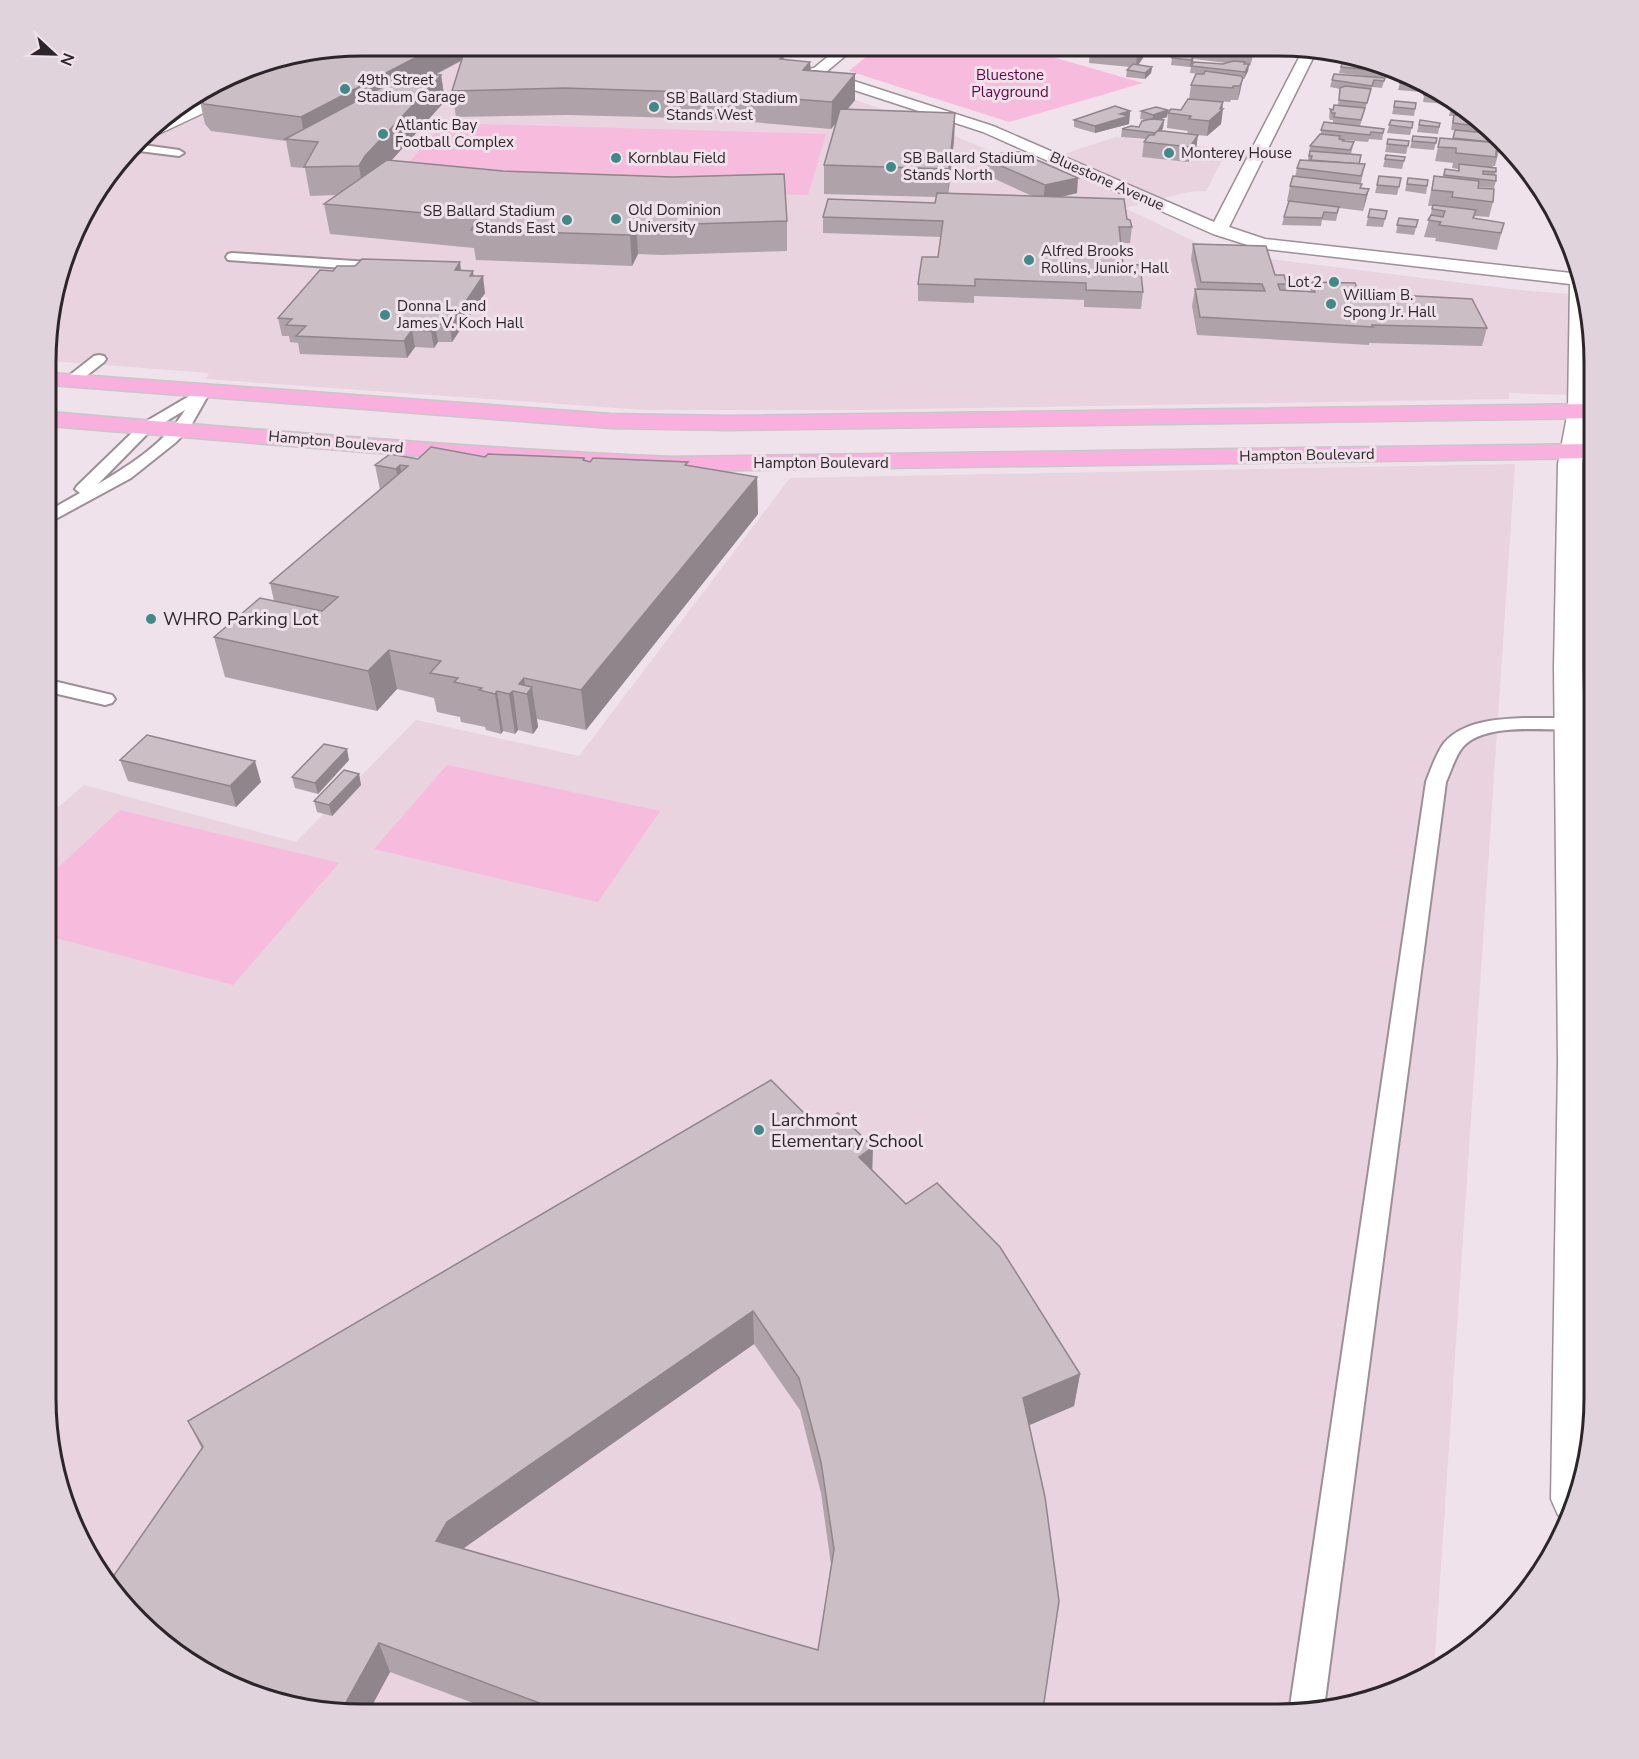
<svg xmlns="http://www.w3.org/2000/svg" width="1639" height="1759" font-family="'Nunito Sans',sans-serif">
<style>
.built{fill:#e8d3de}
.green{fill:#f7bbdd}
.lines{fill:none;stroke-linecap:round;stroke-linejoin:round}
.service-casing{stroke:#9c8f96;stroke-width:4}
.minor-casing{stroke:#9c8f96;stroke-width:3}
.tertiary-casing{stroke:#9c8f96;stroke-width:3}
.primary-casing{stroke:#c8c7c7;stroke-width:3}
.service{fill:#fff;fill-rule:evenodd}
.minor{fill:#fff;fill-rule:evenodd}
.tertiary{fill:#fff;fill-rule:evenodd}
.primary{fill:#fab0de;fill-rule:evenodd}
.wall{fill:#afa3a9;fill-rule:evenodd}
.shaded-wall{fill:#8f858a}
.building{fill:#ccbec5;stroke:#8f858a;stroke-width:1.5;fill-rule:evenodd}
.poi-dot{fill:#418988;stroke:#f0e2ea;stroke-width:2}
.labels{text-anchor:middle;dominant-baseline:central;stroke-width:6;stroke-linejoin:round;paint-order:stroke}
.far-park-label{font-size:15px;fill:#630448;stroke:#f0e2ea}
.far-poi-label{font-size:15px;fill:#2c2629;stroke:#f0e2ea;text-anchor:start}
.far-street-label{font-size:15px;fill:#2c2629;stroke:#f0e2ea}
.poi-label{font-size:18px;fill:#2c2629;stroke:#f0e2ea;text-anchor:start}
.rim{fill:none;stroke:#2c2629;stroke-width:3}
</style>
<rect width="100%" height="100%" fill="#f0e2ea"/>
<g class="built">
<polygon points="361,45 563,46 552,52 830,91 928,125 1027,166 1116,137 1228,149 1206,191 1189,192 1125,208 1200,244 1245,256 1519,290 1584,295 1593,341 1593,396 1509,393 1509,399 858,410 645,410 206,379 209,373 51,361 51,300 87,203 153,123 259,62"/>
<polygon points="1515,464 1434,1670 1379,1697 1298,1713 341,1713 152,1635 98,1574 62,1500 46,1418 49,815 84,785 296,842 416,720 579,756 790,478"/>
</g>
<g class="green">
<polygon points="879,46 1018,47 1143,83 1009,122 849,71"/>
<polygon points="444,123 826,134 808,195 391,182"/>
<polygon points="447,765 660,811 598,902 374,849"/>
<polygon points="120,810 339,863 233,985 48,936 48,877"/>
</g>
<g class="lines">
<g class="service-casing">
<g id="service">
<polygon points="136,144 179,150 184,153 179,156 131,150"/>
<polygon points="232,253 386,263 392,267 386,271 228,260 226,257 228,254"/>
<polygon points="99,355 104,356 106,359 104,362 76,384 66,384 64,381 66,378 94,356"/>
<path d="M 203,388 L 210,392 L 189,429 L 175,443 L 131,478 L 50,522 L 50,510 L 80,493 L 75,489 L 77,486 L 140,425 ZM 185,410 C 165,443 130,465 98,484 L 150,431 Z"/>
<polygon points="49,680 112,695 115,699 112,703 105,705 49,692"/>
<path d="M 1524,718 L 1569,718 L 1576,720 L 1579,724 L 1576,728 L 1569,730 C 1540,730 1483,723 1462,748 C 1455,757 1451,771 1446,782 L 1324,1708 L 1289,1713 L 1426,782 C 1431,769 1436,754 1444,743 C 1463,721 1497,719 1524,718 Z"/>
</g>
</g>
<g class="minor-casing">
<g id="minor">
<path d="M 563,46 C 578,45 631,42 641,51 L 634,55 L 570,50 Z"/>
<polygon points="841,46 857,46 826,72 993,126 1214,222 1304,48 1318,48 1229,227 1265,239 1571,273 1573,269 1579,268 1590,322 1590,411 1582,464 1582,666 1593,995 1593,1418 1583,1480 1567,1518 1558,1515 1551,1499 1558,1062 1554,666 1558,464 1568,411 1570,284 1257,248 1213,234 983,132 808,75 806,72 808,69 814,68"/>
<polygon points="1029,47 1044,47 1039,53 1034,54 1027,50"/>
</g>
</g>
<g class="tertiary-casing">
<polygon id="tertiary" points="241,86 248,90 246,93 148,139 139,140 150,126"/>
</g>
<g class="primary-casing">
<g id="primary">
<polygon points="51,373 611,414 728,416 1593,404 1593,418 728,430 611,428 51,385"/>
<path d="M 50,412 C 258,430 464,448 672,457 L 1593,444 L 1593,458 L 672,471 C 464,462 257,443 50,426 Z"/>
</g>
</g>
<use href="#service" class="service"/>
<use href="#minor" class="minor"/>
<use href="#tertiary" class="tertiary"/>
<use href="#primary" class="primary"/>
</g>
<g class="wall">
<polygon points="751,46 793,46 782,55 785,60 810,62 811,70 855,74 855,100 847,110 955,113 954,140 948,193 1032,196 984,174 985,159 994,157 994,154 1077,193 1061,197 1127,219 1132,227 1130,243 1121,243 1123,264 1143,292 1141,309 1084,307 1084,300 974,296 974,303 918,301 918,284 938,257 941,237 823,233 823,217 935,203 936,197 824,194 824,165 836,123 831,129 718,119 568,115 456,117 452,91 461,61 435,75 441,75 445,101 391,161 787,221 787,251 662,255 638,254 632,266 476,260 474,248 330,234 324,204 336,195 310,196 305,168 291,167 286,141 211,131 205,124 199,97 475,49 752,52"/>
<polygon points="1092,47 1148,47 1144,53 1143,58 1138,65 1152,67 1151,73 1145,79 1126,77 1127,70 1130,67 1089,63 1090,50"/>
<polygon points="1196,47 1254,47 1252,60 1250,66 1249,66 1248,71 1244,79 1242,79 1240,92 1238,100 1231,100 1230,102 1189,99 1191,85 1200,74 1190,73 1191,66 1223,64 1226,63 1194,59"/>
<polygon points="1194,55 1193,62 1190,67 1171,65 1172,58"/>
<polygon points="1352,59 1384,70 1383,78 1339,73 1341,67 1352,61"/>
<polygon points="1404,77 1424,83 1421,92 1398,90 1400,83"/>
<polygon points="1385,78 1382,88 1372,87 1360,126 1384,129 1382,140 1369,139 1368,142 1344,140 1344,141 1354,142 1351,154 1359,164 1365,164 1361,183 1361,188 1369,189 1363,211 1339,208 1336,221 1322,220 1321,226 1282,225 1284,217 1289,202 1287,201 1290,186 1295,177 1297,168 1308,160 1310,146 1321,134 1321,130 1333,123 1333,120 1330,120 1329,117 1330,109 1333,110 1338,105 1340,89 1330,87 1332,80"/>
<polygon points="1426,84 1436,88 1447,96 1446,104 1423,102"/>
<polygon points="1453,100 1501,137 1499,151 1495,166 1493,166 1493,167 1496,168 1495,175 1496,181 1494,188 1479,187 1493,202 1489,217 1475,216 1474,219 1504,223 1497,250 1435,241 1436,238 1424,237 1433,206 1428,206 1434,176 1443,177 1445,169 1458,171 1458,169 1452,168 1453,163 1435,161 1440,138 1453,139 1455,130 1451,130 1453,116 1449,116"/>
<polygon points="1395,101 1416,103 1414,116 1392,114"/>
<polygon points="1223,102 1221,124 1207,136 1187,134 1188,131 1167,128 1168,113"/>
<polygon points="1168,110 1167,117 1159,120 1164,120 1163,128 1161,131 1196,150 1188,162 1142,157 1144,142 1146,139 1121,137 1122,129 1139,127 1146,120 1140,119 1141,111"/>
<polygon points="1130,111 1129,124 1095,133 1074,127 1074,120"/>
<polygon points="1391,120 1413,122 1410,135 1387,133"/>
<polygon points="1420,120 1440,123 1438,134 1417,132"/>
<polygon points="1413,136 1437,138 1434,150 1410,148"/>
<polygon points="1388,139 1409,141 1406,154 1385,152"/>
<polygon points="1405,157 1402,169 1383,167 1385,159"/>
<polygon points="1379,176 1401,178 1397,195 1375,193"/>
<polygon points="1408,178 1428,180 1426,194 1405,191"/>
<polygon points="1370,209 1387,211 1383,227 1366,226"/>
<polygon points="1399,218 1418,220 1414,235 1396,233"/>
<polygon points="1193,244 1275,275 1287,284 1286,291 1310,291 1312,282 1487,328 1482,346 1369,343 1369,345 1197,335 1192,306 1195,289 1197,289 1191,260"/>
<polygon points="461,270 474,276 485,293 452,342 438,342 434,348 415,347 407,358 300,354 298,343 290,342 289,336 282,336 278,318 333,271"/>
<polygon points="485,457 584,458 585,460 590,462 688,466 757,477 758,514 586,730 537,719 538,727 533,734 518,730 515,734 503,731 501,734 486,730 485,727 461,722 460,717 437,712 434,698 397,689 377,711 225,677 214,637 274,601 270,583 380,490 375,465 418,459"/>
<polygon points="120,760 261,782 236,807 128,781"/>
<polygon points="349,760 318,794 295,788 292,777"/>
<polygon points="359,774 361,785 332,816 317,812 314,801"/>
<path d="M 817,1126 L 872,1171 L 1080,1374 L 1074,1406 L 1029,1425 L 1043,1709 L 1055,1713 L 500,1713 L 390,1672 L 368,1713 L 341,1713 L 202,1449 L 188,1421 ZM 754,1344 L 800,1410 L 821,1493 L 831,1565 L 818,1650 L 462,1549 Z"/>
</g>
<g class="shaded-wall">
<polygon points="440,45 474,45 475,53 311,141 305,141 301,117"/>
<polygon points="780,46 793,46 780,56"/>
<polygon points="1143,47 1148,47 1144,53 1143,58 1136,68 1137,54"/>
<polygon points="1194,55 1193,62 1190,67 1191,60"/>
<polygon points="810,62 811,87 803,70"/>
<polygon points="1249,64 1248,71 1244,79 1245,72"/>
<polygon points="1152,67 1151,73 1145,79 1145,73"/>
<polygon points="855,74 855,100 831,129 832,102"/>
<polygon points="441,75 445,101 370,184 364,195 359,166 365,156"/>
<polygon points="1243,78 1240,92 1238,100 1240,86"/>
<polygon points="1223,102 1222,111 1223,109 1221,124 1207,136 1209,121 1220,109"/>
<polygon points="1168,110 1167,117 1152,122 1153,115"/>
<polygon points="1130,111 1129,124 1095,133 1095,126 1120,114"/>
<polygon points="955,113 954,140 948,198 949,169"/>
<polygon points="1164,120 1163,128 1156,140 1157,133"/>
<polygon points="1198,135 1196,150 1188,162 1190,147"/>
<polygon points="1078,178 1077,193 1043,201 1045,185"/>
<polygon points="1369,189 1365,204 1363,211 1366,195"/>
<polygon points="636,223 638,254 632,266 630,235"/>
<polygon points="460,262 462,279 455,270"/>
<polygon points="473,271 475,287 483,276 485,293 452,342 450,325 470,276"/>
<polygon points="435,324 438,342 434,348 431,331"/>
<polygon points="412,330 415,347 407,358 404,341"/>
<polygon points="400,465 407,501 402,505 396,469"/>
<polygon points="757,477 758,514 586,730 581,690"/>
<polygon points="389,650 397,689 377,711 368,671"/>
<polygon points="524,678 526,693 519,684"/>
<polygon points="532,687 538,727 533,734 527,694"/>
<polygon points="497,691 503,731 501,734 495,694"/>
<polygon points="513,691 518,730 515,734 509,694"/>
<polygon points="347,749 349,760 318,794 315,783"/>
<polygon points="255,761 261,782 236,807 230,786"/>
<polygon points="359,774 361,785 332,816 329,805"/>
<polygon points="873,1147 872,1180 859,1157"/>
<polygon points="753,1311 754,1344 457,1553 436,1541 447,1522"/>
<polygon points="1080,1374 1074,1406 1018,1430 1023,1398"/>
<polygon points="379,1643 390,1672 368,1713 340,1713"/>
</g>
<g class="building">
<polygon points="361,45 440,45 301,117 204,104 199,97 283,58"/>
<polygon points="580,47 742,51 785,55 780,59 810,62 803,70 855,74 832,102 717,93 565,88 452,91 465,49"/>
<polygon points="1092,47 1143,47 1137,54 1090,50"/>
<polygon points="1207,47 1254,47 1252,53"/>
<polygon points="1175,53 1194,55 1191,60 1172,58"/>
<polygon points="1343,60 1360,62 1384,71 1341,67"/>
<polygon points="1233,61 1245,62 1244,64 1249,64 1245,72 1191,66 1194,62 1223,64"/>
<polygon points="1133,64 1152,67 1145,73 1127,70"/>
<polygon points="1205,71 1241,76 1243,78 1240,86 1233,86 1233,88 1191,85 1196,74 1204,74"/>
<polygon points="407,74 441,75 365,156 359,166 304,167 318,142 285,139"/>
<polygon points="1334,74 1385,78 1384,81 1374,80 1372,86 1332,80"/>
<polygon points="1402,77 1408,78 1424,83 1423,85 1400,83"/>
<polygon points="1345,86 1371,89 1367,103 1339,100 1340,88"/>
<polygon points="1425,89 1439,90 1447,97 1424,95"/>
<polygon points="1188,99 1223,102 1220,109 1223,109 1209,121 1189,119 1191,116 1168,113 1171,109 1181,110"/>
<polygon points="1395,101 1416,103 1415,109 1394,107"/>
<polygon points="1334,105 1365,108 1361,120 1334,117 1335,113 1332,113 1330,109 1333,110"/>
<polygon points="1115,106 1130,111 1120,114 1129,116 1095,126 1074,120"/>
<polygon points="1156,107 1168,110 1153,115 1141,111"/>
<polygon points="840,109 955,113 949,169 824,165"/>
<polygon points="1454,115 1475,117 1491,129 1477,128 1478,126 1453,123"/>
<polygon points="1151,119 1164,120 1158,131 1156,133 1122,129 1131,126 1139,127 1142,121"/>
<polygon points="1391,120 1413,122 1412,128 1389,125"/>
<polygon points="1420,120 1440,123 1439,127 1419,125"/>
<polygon points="1324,122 1384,129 1383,133 1371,132 1370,135 1321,130"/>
<polygon points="1455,130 1497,134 1501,137 1500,144 1500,143 1453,138"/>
<polygon points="1157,131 1163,131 1198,135 1190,147 1144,142 1149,135 1154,135"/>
<polygon points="1320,134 1340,136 1339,139 1344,140 1343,141 1354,142 1350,150 1310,146"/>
<polygon points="1413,136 1437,138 1436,143 1412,141"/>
<polygon points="1440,138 1500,143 1499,151 1496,151 1496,157 1456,153 1456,148 1438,147"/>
<polygon points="1388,139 1409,141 1408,146 1387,144"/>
<polygon points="1310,151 1361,155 1359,164 1311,160 1312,156 1309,156"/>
<polygon points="1019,152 1078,178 1045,185 985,159 999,156 994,154"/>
<polygon points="1386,155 1405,157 1404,161 1385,159"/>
<polygon points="387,160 503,171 673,177 784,174 787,221 660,225 636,223 630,235 471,230 479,218 324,204"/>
<polygon points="1300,160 1365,164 1361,176 1297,168"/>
<polygon points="1459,164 1496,168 1496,172 1483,171 1483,174 1496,175 1496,181 1444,175 1445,169 1459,171"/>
<polygon points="1293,176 1362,184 1360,188 1369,189 1366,195 1290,186"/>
<polygon points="1379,176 1401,178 1399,187 1377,185"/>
<polygon points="1434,176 1479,181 1478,188 1494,189 1493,202 1452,197 1453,192 1432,190"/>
<polygon points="1408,178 1428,180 1427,186 1407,184"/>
<polygon points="937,193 1124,199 1127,219 1130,220 1132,227 1119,227 1123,264 1140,265 1143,292 1086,290 1086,283 975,279 975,286 918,284 922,257 938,257 943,221 823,217 828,199 935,203"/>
<polygon points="1289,201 1339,207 1337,213 1324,212 1322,218 1284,217"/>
<polygon points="1433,205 1476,210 1473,218 1504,223 1501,233 1439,225 1441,222 1428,220 1431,215 1443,217 1445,211 1432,209"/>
<polygon points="1370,209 1387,211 1385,219 1368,217"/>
<polygon points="1399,218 1418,220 1416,227 1397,225"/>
<polygon points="1193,244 1266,246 1275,275 1284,275 1287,284 1278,284 1280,290 1315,292 1312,282 1355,283 1359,293 1472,299 1487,328 1372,325 1373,327 1200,317 1195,289 1265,291 1262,284 1201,282"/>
<polygon points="362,259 460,262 455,270 473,271 470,276 483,276 450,325 435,324 431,331 412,330 404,341 296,336 306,326 286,325 292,319 278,318 320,270 333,271 337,266 355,266"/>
<polygon points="431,447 485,457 488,454 584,458 583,460 590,462 593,458 688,462 685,465 757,477 581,690 524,678 519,684 532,687 527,694 513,691 509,694 497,691 495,694 479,690 482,688 454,682 458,678 430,673 441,661 389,650 368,671 214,637 260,598 322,611 338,597 270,583 408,466 400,465 396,469 375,465 390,454 418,459"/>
<polygon points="147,735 255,761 230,786 120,760"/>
<polygon points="324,744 347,749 315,783 292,777"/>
<polygon points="344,770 359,774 329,805 314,801"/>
<path d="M 771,1080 L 817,1126 L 838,1113 L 873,1147 L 859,1157 L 906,1204 L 937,1183 L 1000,1247 L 1080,1374 L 1023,1398 L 1045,1497 L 1059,1601 L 1043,1709 L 1055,1713 L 538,1713 L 542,1704 L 379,1643 L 340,1713 L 279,1703 L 203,1672 L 152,1635 L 108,1584 L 203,1447 L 188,1421 ZM 753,1311 L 799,1378 L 821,1462 L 834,1549 L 818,1650 L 436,1541 L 447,1522 Z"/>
</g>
<g class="poi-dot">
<circle cx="345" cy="89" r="6"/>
<circle cx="654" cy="107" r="6"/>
<circle cx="383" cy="134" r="6"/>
<circle cx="1169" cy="153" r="6"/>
<circle cx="616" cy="158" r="6"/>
<circle cx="891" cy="167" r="6"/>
<circle cx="616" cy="219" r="6"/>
<circle cx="567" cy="220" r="6"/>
<circle cx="1029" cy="260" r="6"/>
<circle cx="1334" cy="282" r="6"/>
<circle cx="1331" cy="304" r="6"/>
<circle cx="385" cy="315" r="6"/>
<circle cx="151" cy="619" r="6"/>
<circle cx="759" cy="1130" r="6"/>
</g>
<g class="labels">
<g class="far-park-label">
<text x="1010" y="75">Bluestone<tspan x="1010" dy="17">Playground</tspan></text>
</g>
<g class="far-poi-label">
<text x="357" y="80">49th Street<tspan x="357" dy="17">Stadium Garage</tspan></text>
<text x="666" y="98">SB Ballard Stadium<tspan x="666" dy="17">Stands West</tspan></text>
<text x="395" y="125">Atlantic Bay<tspan x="395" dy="17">Football Complex</tspan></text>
<text x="1181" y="153">Monterey House</text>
<text x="628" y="158">Kornblau Field</text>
<text x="903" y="158">SB Ballard Stadium<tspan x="903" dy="17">Stands North</tspan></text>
<text x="628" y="210">Old Dominion<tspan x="628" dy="17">University</tspan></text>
<text x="555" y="211" text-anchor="end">SB Ballard Stadium<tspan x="555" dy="17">Stands East</tspan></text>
<text x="1041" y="251">Alfred Brooks<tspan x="1041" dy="17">Rollins, Junior, Hall</tspan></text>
<text x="1322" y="282" text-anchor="end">Lot 2</text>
<text x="1343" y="295">William B.<tspan x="1343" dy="17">Spong Jr. Hall</tspan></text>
<text x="397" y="306">Donna L. and<tspan x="397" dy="17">James V. Koch Hall</tspan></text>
</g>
<g class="far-street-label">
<text transform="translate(1107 181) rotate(24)">Bluestone Avenue</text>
<text transform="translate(336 442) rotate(5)">Hampton Boulevard</text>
<text transform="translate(1307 455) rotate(-1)">Hampton Boulevard</text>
<text x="821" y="463">Hampton Boulevard</text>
</g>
<g class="poi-label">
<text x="163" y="619">WHRO Parking Lot</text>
<text x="771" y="1120">Larchmont<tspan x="771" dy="21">Elementary School</tspan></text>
</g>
</g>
<path d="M0 0H1639V1759H0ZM362 56H1278A306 306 0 0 1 1584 362V1398A306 306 0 0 1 1278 1704H362A306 306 0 0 1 56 1398V362A306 306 0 0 1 362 56Z" fill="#e0d3db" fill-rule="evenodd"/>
<path class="rim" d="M362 56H1278A306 306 0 0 1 1584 362V1398A306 306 0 0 1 1278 1704H362A306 306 0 0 1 56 1398V362A306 306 0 0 1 362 56Z"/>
<g transform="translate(54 54) rotate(112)" stroke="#f0e2ea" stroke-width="4.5" paint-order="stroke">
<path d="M0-4.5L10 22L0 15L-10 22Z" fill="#2c2629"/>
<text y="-9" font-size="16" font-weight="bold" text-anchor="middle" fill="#2c2629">N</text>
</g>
</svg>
